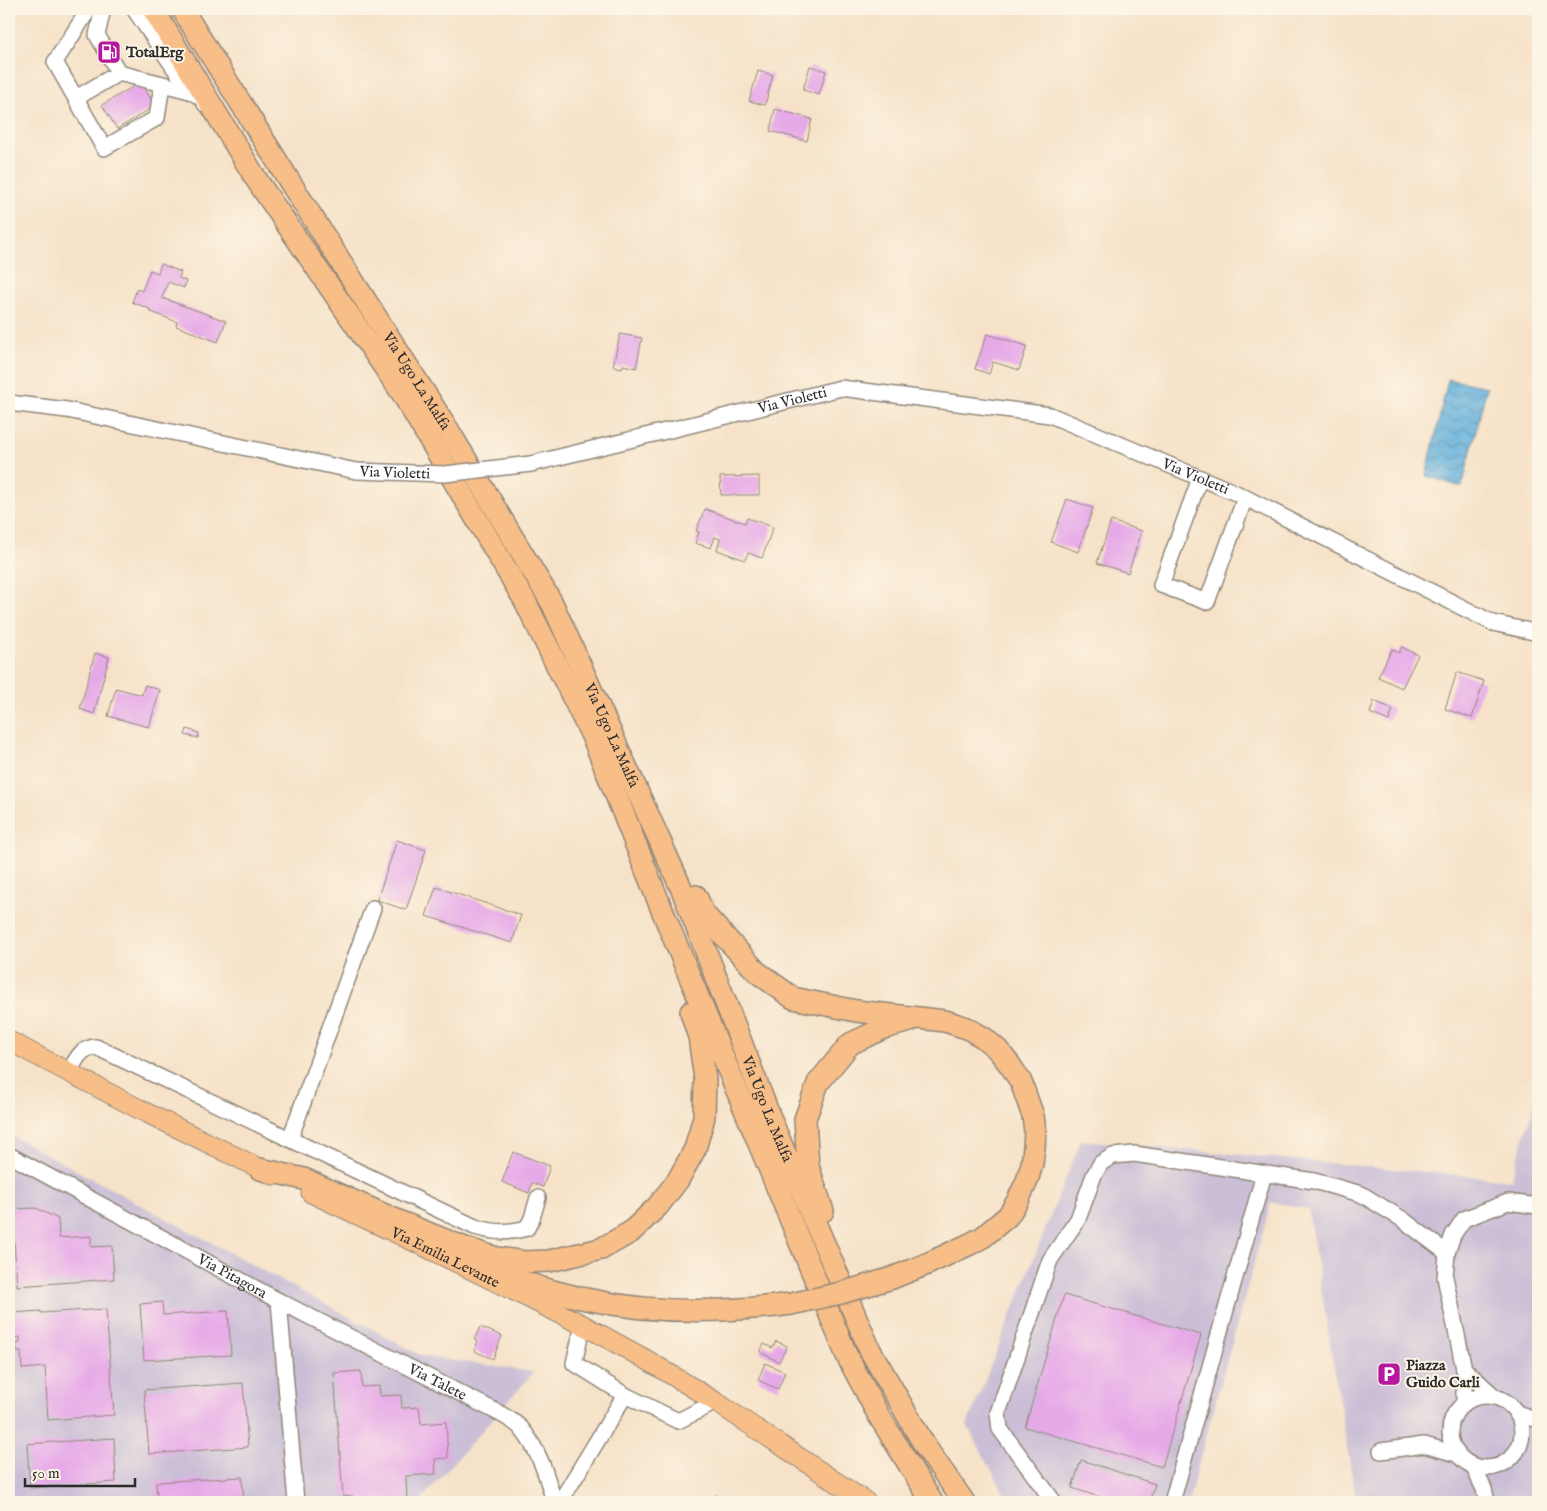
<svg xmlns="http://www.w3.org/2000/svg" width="1547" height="1511" font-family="'IM FELL English',serif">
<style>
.industrial{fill:#cabfd6}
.water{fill:url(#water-waves);stroke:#476e84}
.building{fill:#e6a9e8}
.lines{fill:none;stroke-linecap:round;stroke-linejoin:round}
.minor-casing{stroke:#90867a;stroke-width:18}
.major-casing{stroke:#90867a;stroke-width:21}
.highway-casing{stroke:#90867a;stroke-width:24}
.path{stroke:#90867a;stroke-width:2.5;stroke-dasharray:1 4;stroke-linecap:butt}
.minor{stroke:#fff;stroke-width:15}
.major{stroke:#f7be88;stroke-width:19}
.highway{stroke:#f7be88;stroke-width:21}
.minor-bridge-casing{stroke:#90867a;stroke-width:18;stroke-linecap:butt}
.highway-bridge-casing{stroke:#90867a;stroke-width:24;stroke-linecap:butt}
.minor-bridge{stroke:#fff;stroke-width:15}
.highway-bridge{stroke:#f7be88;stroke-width:21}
.labels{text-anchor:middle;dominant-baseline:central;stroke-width:4;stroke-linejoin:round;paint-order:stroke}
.poi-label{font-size:15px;font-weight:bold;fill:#2b2b2b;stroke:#fcf5e5;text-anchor:start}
.street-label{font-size:15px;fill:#2b2b2b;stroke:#fcf5e5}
</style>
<defs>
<pattern id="water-waves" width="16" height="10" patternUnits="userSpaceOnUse" patternTransform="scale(1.25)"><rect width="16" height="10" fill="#63b0dc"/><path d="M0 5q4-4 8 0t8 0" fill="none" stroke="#528fb3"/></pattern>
</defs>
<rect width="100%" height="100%" fill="#fcf5e5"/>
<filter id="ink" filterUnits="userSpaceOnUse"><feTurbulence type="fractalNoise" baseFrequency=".02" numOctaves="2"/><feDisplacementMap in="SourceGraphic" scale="10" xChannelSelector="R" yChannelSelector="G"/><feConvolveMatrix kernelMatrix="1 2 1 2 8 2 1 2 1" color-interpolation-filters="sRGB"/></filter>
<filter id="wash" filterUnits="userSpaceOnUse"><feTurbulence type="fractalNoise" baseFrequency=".0096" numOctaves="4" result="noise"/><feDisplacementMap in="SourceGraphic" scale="20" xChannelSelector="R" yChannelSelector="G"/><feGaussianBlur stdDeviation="1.12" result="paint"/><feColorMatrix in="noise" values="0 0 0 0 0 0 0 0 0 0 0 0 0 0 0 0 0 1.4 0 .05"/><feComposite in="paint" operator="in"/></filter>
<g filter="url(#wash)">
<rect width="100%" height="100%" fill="#f6e2c8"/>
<g class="industrial">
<polygon points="1538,1091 1538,1502 1356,1502 1308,1209 1271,1202 1188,1502 1009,1502 967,1425 1081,1140 1511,1180"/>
<polygon points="9,1134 422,1356 534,1372 419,1502 9,1502"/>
</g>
<polygon class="water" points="1448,379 1487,387 1462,487 1426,476"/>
<g id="blocks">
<g class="building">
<polygon points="810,66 826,71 819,95 803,90"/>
<polygon points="758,71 773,75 765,105 749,101"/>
<polygon points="141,82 155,106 117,129 102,105"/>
<polygon points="775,109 812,119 807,141 770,131"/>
<polygon points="161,264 181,272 179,278 186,281 184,288 168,282 162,298 226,321 218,342 176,326 177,322 149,311 150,309 132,302 137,289 142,291 150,270 158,273"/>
<polygon points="620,334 642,338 636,368 623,365 622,368 613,366"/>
<polygon points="987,334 1027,346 1019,370 993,362 989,374 975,369"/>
<polygon points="759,476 759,495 721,495 720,477"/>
<polygon points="1067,499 1093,508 1078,552 1051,542"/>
<polygon points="705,509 745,523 747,518 773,527 762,558 748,553 745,560 717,550 720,539 715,537 711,548 695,543 699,532 696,531"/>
<polygon points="1111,521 1142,531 1128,573 1097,563"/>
<polygon points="1402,647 1418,655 1402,688 1378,677 1392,649 1399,653"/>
<polygon points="95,653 109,657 94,714 80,709"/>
<polygon points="1457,672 1484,681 1472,718 1445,709"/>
<polygon points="145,685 160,690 149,727 108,716 116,688 142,695"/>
<polygon points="1374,701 1393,709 1389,721 1370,713"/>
<polygon points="187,729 199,733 198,738 185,735"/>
<polygon points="397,840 426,850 406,910 377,900"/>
<polygon points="436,887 521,915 512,943 426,916"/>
<polygon points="513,1152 550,1166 543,1187 532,1183 529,1193 502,1182"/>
<polygon points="36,1208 58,1219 59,1238 91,1236 91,1247 112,1246 114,1279 17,1286 12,1209"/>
<polygon points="1064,1295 1201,1335 1162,1467 1025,1427"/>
<polygon points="162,1302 163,1315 228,1311 231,1355 144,1360 140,1304"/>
<polygon points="106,1309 114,1415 48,1420 45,1367 22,1369 21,1352 17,1352 16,1344 20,1343 20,1337 15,1338 13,1313 41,1311 41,1313"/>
<polygon points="480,1327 502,1336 493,1359 474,1351 478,1341 474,1340"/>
<polygon points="776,1341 787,1346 779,1362 760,1352 764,1344 772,1348"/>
<polygon points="765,1363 785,1372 778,1389 758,1380"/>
<polygon points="361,1371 362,1387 379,1386 380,1396 401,1395 402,1408 419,1407 421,1424 446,1422 448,1458 435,1459 436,1474 406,1476 407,1502 354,1502 353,1496 343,1497 334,1373"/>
<polygon points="243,1383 248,1447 149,1454 144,1390"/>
<polygon points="114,1438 116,1482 30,1488 27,1444"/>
<polygon points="1081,1460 1155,1484 1149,1502 1115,1502 1072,1488"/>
<polygon points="242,1477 244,1502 157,1502 156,1482"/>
</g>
</g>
</g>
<g filter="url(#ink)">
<use href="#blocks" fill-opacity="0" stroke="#90867a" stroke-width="1"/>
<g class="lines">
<g class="minor-casing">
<g id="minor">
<polyline points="89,9 55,62 104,148 157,118 162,84"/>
<polyline points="103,9 97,35 119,73 190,91 202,98 205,104"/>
<polyline points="134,9 190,91"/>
<polyline points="76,98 119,73"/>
<polyline points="9,403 67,410 356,471"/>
<path id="s1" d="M 531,464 L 841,388 L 1050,415 L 1236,493 L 1493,623 L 1538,633"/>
<polyline points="1200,478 1161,585 1207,602 1245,498"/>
<path d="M 69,1072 C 76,1060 80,1048 96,1047 L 475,1227 C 495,1233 507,1233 527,1228 L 532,1218 L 538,1198"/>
<polyline points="290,1139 373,908"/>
<path id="s2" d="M 9,1155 L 279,1301 L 296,1502"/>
<path id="s3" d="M 279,1301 L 501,1414 C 507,1418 515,1422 520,1427 C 539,1449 547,1476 554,1502"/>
<polyline points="583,1325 574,1363 625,1395 678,1421 716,1402"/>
<polyline points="1464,1369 1494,1396"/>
<circle cx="1486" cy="1432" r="36"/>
<polyline points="1464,1403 1464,1369 1445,1277 1447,1253 1453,1235 1464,1219 1508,1202 1538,1206"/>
<polyline points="1517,1413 1538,1420"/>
<polyline points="1381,1451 1424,1445 1457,1454"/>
<polyline points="1473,1466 1484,1489 1487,1502"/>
<polyline points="560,1502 625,1395"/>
<polyline points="1054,1502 1000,1429 998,1413 1050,1260 1078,1219 1094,1175 1101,1163 1113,1156 1134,1154 1314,1181 1361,1194 1402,1219 1447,1253"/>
<polyline points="1172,1502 1264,1174"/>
</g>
</g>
<g class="major-casing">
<g id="major">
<polyline points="9,1041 141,1110 273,1175"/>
<path id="s4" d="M 311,1193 L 417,1243 L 583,1325 L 647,1360 L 716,1402 L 866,1502"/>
</g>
</g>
<g class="highway-casing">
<g id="highway">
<polyline points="153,9 258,182 402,393 525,601 594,740 660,905 847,1356 879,1416 932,1502"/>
<path id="s5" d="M 182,9 L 300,198 L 447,428 L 552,603 L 683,892 L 773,1125 L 870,1350 L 925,1446 L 964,1502"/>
<polyline points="696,896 704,914 757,972 793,998 856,1011 945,1021 967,1028 984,1038 998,1050 1010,1065 1021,1082 1033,1116 1035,1131 1034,1148 1032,1164 1027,1181 1018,1200 1008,1216 983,1237 970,1244 927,1264 892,1278"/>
<polyline points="260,1169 304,1179 403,1223 465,1248 497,1258 525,1262 549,1261 601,1249 631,1232 658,1206 678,1180 695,1149 704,1117 705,1079 699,1037 691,1012"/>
<polyline points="823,1211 808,1166 805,1119 818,1083 850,1044 884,1028 910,1021"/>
<path d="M 469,1263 C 507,1277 546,1291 586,1299 C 653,1314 724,1313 791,1304"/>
</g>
</g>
<polyline class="path" points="716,1495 727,1502"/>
<use href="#minor" class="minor"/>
<use href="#major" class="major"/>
<use href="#highway" class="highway"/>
<g class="minor-bridge-casing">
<g id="minor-bridge">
<path id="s6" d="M 356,471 L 445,474 L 531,464"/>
</g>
</g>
<g class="highway-bridge-casing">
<polyline id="highway-bridge" points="791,1304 841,1293 892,1278"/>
</g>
<use href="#minor-bridge" class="minor-bridge"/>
<use href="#highway-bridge" class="highway-bridge"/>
</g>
</g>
<defs>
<g id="fuel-square" transform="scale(1.25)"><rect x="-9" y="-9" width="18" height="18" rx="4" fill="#b5179e" stroke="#fcf5e5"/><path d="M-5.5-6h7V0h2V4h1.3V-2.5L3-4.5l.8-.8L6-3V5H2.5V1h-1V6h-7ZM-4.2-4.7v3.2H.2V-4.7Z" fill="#fff"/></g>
<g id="parking-square" transform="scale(1.25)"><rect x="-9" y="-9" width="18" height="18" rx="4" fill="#b5179e" stroke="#fcf5e5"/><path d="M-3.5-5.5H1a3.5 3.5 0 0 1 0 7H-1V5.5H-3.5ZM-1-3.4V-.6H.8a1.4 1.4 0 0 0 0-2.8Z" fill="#fff"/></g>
</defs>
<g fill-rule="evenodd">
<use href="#fuel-square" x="109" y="52"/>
<use href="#parking-square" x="1389" y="1374"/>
</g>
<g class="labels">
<g class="poi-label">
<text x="126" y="52">TotalErg</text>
<text x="1406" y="1365">Piazza<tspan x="1406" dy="17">Guido Carli</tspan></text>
</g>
<g class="street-label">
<text stroke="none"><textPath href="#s5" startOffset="440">Via Ugo La Malfa</textPath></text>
<text stroke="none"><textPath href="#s1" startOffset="269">Via Violetti</textPath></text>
<text stroke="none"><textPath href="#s6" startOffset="39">Via Violetti</textPath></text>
<text stroke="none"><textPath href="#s1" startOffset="688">Via Violetti</textPath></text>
<text stroke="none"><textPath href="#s5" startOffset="845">Via Ugo La Malfa</textPath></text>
<text stroke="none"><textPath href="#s5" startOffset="1250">Via Ugo La Malfa</textPath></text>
<text stroke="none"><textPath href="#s4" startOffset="149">Via Emilia Levante</textPath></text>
<text stroke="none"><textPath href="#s2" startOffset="254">Via Pitagora</textPath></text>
<text stroke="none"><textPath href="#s3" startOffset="178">Via Talete</textPath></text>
</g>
</g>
<rect width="1547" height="1511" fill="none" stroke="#fcf5e5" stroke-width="30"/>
<path d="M25 1478v8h110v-8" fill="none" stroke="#2b2b2b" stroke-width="2.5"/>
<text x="32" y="1478" font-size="15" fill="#2b2b2b" stroke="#fcf5e5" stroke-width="4" paint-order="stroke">50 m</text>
</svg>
